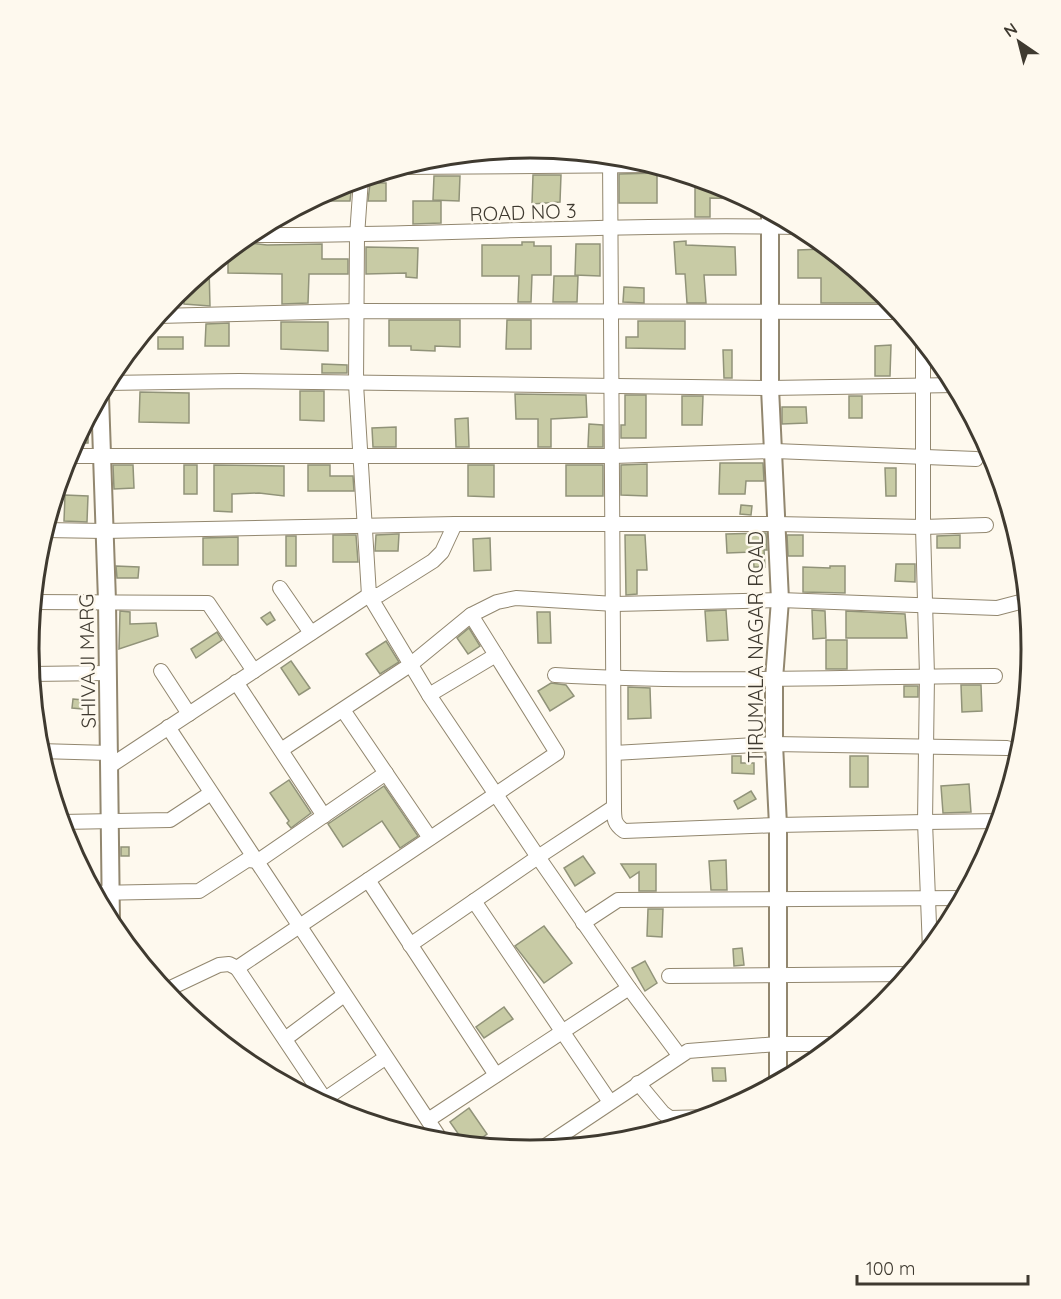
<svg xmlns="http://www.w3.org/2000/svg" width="1061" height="1299" font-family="Quicksand,sans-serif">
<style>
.building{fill:#c8cba5;stroke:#919379;stroke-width:1.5}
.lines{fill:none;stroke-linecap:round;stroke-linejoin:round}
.minor-casing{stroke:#92876f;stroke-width:16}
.tertiary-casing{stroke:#92876f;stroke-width:20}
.minor{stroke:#fff;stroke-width:14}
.tertiary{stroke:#fff;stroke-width:16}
.labels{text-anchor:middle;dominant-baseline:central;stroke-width:5;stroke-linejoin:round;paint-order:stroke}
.street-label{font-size:20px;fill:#3f3a30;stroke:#fef9ee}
.rim{fill:none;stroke:#3f3a30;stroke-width:3}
</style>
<rect width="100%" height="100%" fill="#fef9ee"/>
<g class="building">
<polygon points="657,173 657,203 619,203 619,174"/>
<polygon points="533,175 561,175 560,202 532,204"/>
<polygon points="434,176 460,176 459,201 433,200"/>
<polygon points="347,183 352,183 350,201 310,201"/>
<polygon points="370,183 386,183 386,201 368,201"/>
<polygon points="695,187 725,187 748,199 710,198 710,217 695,217"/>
<polygon points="413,201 441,201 441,223 413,224"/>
<polygon points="686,241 686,245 735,247 736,275 704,275 706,303 687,303 685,274 676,274 674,242"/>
<polygon points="240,242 267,245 322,244 322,259 348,259 348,274 309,274 308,303 282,304 282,274 228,273 228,251"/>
<polygon points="522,242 534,242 534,246 551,246 551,275 532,275 531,302 518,302 519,276 482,276 482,245 522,245"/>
<polygon points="822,242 886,295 892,303 821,303 821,278 798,278 798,250 822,249"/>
<polygon points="576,244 600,244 600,276 575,275"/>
<polygon points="366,247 418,248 417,278 406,277 406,273 366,274"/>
<polygon points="209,267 210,306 184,304 184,288"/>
<polygon points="554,276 578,276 577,302 553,302"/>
<polygon points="624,287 644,288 644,303 623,302"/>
<polygon points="389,320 460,320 460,347 435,346 435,351 411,350 411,346 389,346"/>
<polygon points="507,320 531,320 531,349 506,349"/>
<polygon points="638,321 685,321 685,349 626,348 626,337 638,337"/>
<polygon points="281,322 328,322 328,351 281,349"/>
<polygon points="229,323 229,346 205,346 206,324"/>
<rect x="158" y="337" width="25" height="12"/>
<polygon points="891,345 890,376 875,376 875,346"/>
<polygon points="723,350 732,350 732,378 724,378"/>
<polygon points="322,364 347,365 347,373 322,373"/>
<polygon points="300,391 324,391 324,421 300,420"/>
<polygon points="140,392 189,393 189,423 139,422"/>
<polygon points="515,394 586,395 587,417 551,419 551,447 538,447 538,419 516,419"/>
<polygon points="625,395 646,395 646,438 621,438 621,425 625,425"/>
<polygon points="682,396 703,396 702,425 682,425"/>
<rect x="849" y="396" width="13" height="22"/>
<polygon points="782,407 806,407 807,423 782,424"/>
<polygon points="88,418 88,443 74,443 80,432"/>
<polygon points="468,418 469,447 456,447 455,419"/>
<polygon points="589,424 603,425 603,447 588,447"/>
<polygon points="396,427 396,447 373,447 372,428"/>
<polygon points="720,463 763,463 764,481 746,481 745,494 719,494"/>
<polygon points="647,464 647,496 621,495 621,465"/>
<polygon points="113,465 133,465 134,488 114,489"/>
<rect x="184" y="465" width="13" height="29"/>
<polygon points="214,465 284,466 284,496 259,493 232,494 232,512 214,511"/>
<polygon points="308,465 330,465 330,476 353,476 354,491 308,491"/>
<polygon points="468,465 494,465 494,497 468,496"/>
<rect x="566" y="465" width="37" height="31"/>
<polygon points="885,468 896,468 896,496 886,496"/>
<polygon points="65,495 88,496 87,522 64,521"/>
<polygon points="741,505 752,506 751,515 740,514"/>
<polygon points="766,533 767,550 764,550 765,567 754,567 753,552 727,553 726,534"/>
<polygon points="397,534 399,534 398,551 375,551 376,535"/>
<polygon points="333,535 356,535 358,562 333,562"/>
<polygon points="625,535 645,535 647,570 637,570 637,594 626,595"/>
<polygon points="787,535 803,535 803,556 788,556"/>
<polygon points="960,535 960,548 937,548 937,536"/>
<rect x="286" y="536" width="10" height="30"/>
<polygon points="238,537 238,565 203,565 203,538"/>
<polygon points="490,538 491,570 474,571 473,539"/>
<polygon points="896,564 915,564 915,582 895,581"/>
<polygon points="116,566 139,567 138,578 117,578"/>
<polygon points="830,566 845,566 845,593 803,592 803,567 830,568"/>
<polygon points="726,610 728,640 707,641 705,611"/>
<polygon points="812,610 825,611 826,638 813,639"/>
<polygon points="120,611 130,612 130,624 156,623 158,636 119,649"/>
<polygon points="846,611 905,614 907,638 846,638"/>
<polygon points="270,612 275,620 267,625 261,618"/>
<polygon points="537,612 550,612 551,643 538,643"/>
<polygon points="469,628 480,646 468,654 457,638"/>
<polygon points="217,632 222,640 196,658 191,649"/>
<rect x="826" y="640" width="21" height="29"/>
<polygon points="386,641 399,662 380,674 366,654"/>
<polygon points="291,661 310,688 299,695 281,668"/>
<polygon points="551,683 566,685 574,696 550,711 538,691"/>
<polygon points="961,685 981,685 982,711 962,712"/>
<rect x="904" y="686" width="14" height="11"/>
<polygon points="628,687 650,688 651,718 628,719"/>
<polygon points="73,699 83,700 82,709 72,708"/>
<polygon points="732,756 741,756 741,763 754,763 754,774 732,773"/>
<rect x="850" y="756" width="18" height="31"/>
<polygon points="289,780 311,813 291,828 287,823 289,821 270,793"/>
<polygon points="969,784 971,812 943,813 941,786"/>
<polygon points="384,786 418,836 400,848 382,821 343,847 328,824"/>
<polygon points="751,791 756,799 738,809 734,801"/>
<rect x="121" y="847" width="8" height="9"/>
<polygon points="583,856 595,873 575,886 564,868"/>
<polygon points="726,860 727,890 711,890 709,861"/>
<polygon points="621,864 656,864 656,891 639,891 639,872 630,878"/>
<polygon points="648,909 663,909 662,937 647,936"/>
<polygon points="544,926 572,963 544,983 515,946"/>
<polygon points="742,948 744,965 734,966 733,949"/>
<polygon points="645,961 657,983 645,991 632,968"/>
<polygon points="504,1007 513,1019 484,1038 476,1027"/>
<polygon points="712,1068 725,1068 726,1081 713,1081"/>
<polygon points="469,1108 487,1134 471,1146 466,1145 450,1122"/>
</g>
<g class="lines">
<g class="minor-casing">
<g id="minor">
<polyline points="610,155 614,807"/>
<polyline points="399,167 653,165"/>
<polyline points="361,179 357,236 356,384 369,595 429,695 538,857 629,988 679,1055"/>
<path d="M 248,235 C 432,236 616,223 800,227"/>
<polyline points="158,316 356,311 900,312"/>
<polyline points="923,340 923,527 927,676 925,822 1001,821"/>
<polyline points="106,383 239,381 770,388 956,385"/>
<polyline points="67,456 613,456 775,451 976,459"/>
<polyline points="45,530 104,531 455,524 776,524 923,527 986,525"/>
<polyline points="280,588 311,633"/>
<polyline points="33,602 208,603 254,671"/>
<polyline points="471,615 497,602 516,598 615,604 780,600 997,608 1028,600"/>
<polyline points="161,671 189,714"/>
<polyline points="31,674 107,673"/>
<path d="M 555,675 C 701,684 848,676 995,676"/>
<polyline points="236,682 324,816"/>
<polyline points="429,695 496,655"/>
<polyline points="343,710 430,838"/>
<polyline points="168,727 443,1143"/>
<polyline points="39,751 110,753"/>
<polyline points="614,753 774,744 1007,748"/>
<polyline points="110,766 369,595 379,595 433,561 442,552 455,524"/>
<polyline points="61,822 170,820 211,793"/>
<polyline points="368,880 496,1075"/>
<polyline points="94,893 199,891 247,860 258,861 386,773"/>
<polyline points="474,901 610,1102"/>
<polyline points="583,923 618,900 964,898"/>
<path d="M 410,945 L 538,857 L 614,807 C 614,819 614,824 624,831 L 778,825 L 925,822 L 930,950"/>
<polyline points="237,968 332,1110"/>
<polyline points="669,976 910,974"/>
<polyline points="164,991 219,965 229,964 237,968 557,753 471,615 410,665 281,750"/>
<polyline points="285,1039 344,995"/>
<polyline points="638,1083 663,1113 670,1118 710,1117"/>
<polyline points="319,1103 385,1058"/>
<polyline points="428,1120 629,988"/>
<polyline points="538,1151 688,1051 778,1044 837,1044"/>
</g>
</g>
<g class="tertiary-casing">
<g id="tertiary">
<polyline points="770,211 770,388 780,600 774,679 774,744 778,825 778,1084"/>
<polyline points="100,396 107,601 111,924"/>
</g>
</g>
<use href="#minor" class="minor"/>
<use href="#tertiary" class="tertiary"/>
</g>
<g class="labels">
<g class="street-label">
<text transform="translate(523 212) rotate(-2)">ROAD NO 3</text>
<text transform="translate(755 647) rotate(-90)">TIRUMALA NAGAR ROAD</text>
<text transform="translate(87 661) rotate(-91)">SHIVAJI MARG</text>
</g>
</g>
<path d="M0 0H1061V1299H0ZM39 649a491 491 0 1 1 982 0a491 491 0 1 1-982 0Z" fill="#fef9ee" fill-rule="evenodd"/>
<path class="rim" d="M39 649a491 491 0 1 1 982 0a491 491 0 1 1-982 0Z"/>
<g transform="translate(1019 42) rotate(325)" stroke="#fef9ee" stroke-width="4.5" paint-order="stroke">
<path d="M0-4.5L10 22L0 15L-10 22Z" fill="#3f3a30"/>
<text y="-9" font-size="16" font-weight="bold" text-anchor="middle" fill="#3f3a30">N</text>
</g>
<path d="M857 1275v9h171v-9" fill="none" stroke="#3f3a30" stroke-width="3"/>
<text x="866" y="1275" font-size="18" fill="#3f3a30" stroke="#fef9ee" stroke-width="4.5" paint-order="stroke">100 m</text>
</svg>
